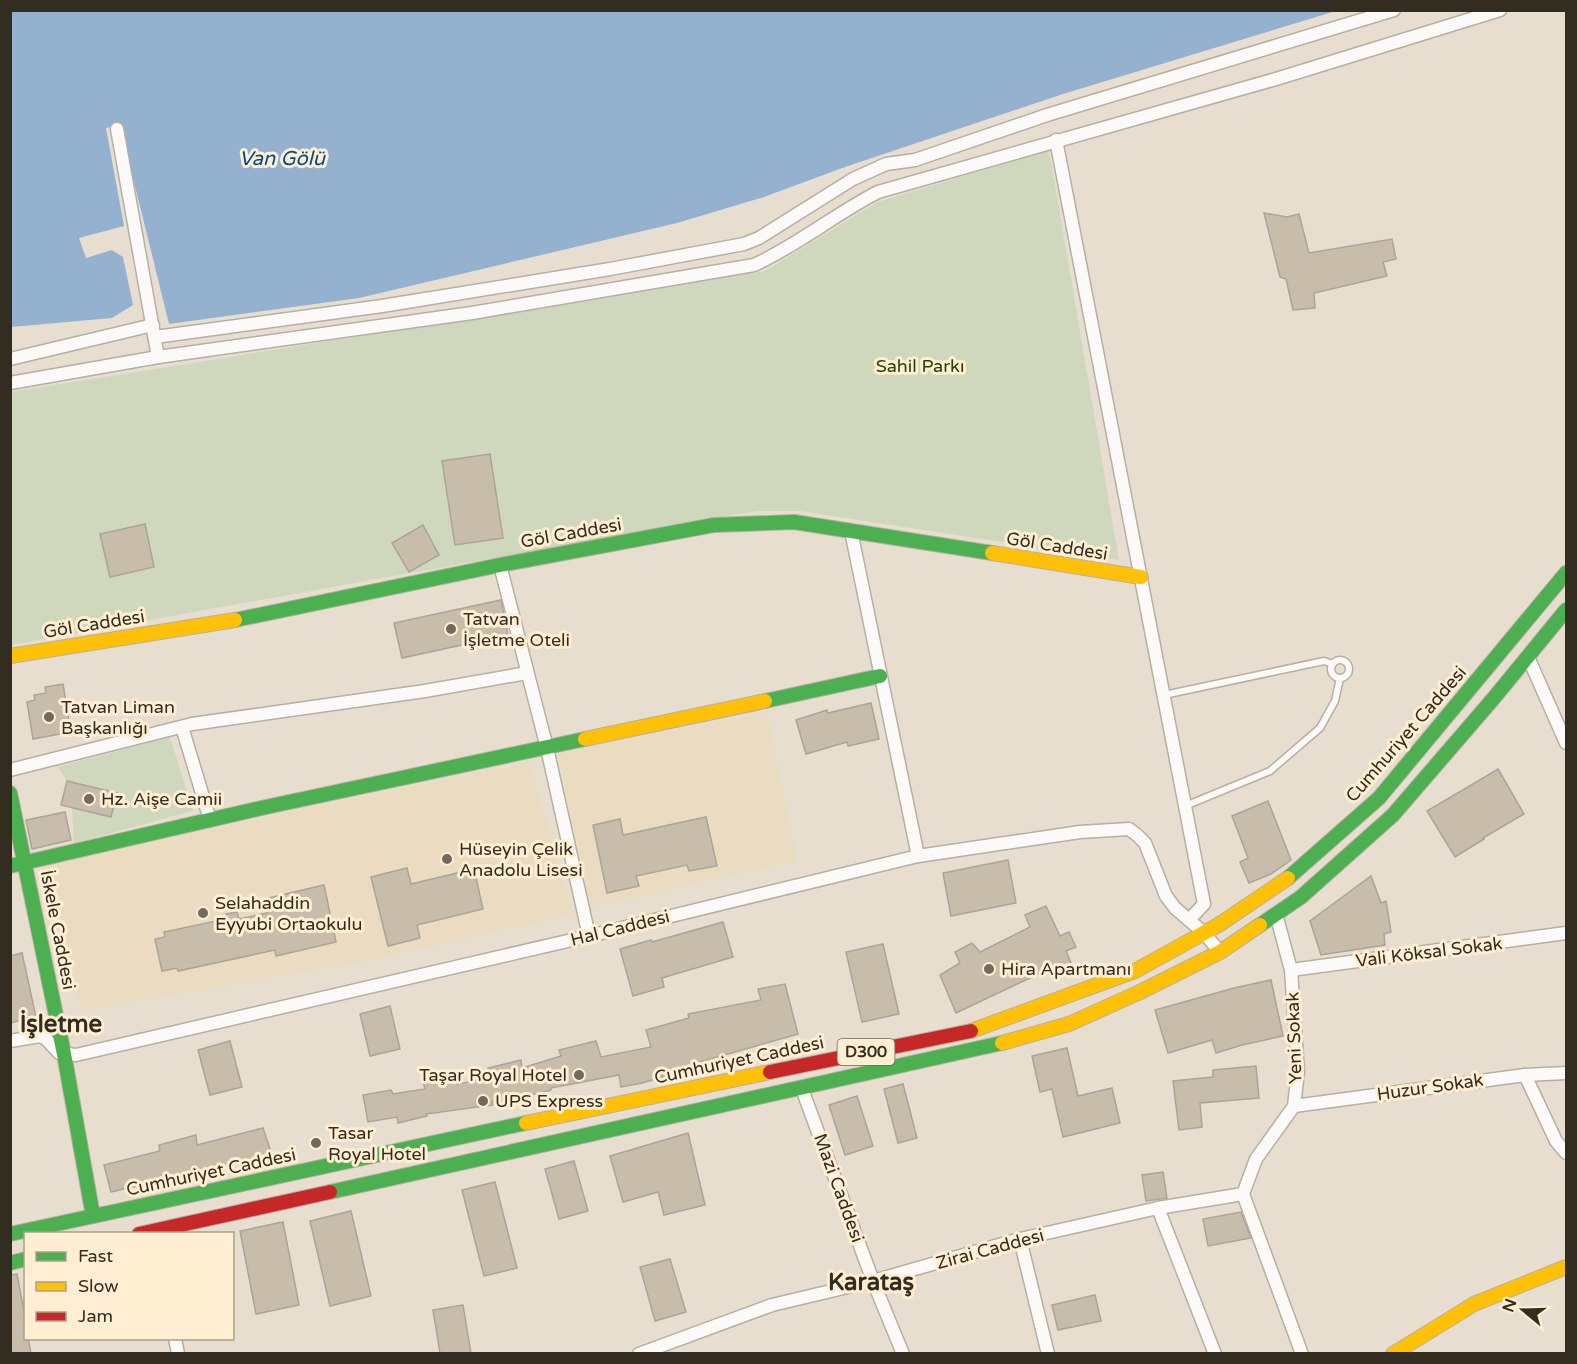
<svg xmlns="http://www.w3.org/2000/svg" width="1577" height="1364" font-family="'Varela Round',sans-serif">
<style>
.built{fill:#eadbc1}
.green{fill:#cfd8bc}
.water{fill:#94b1d0}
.building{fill:#c8bdaa;stroke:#aba499;stroke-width:1.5}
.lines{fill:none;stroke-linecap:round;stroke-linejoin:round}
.lane-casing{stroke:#b6afa3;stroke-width:9}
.street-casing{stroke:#b6afa3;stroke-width:15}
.fast-casing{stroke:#b6afa3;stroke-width:16}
.slow-casing{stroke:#b6afa3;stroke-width:16}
.jam-casing{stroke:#b6afa3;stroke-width:16}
.lane{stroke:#fbfaf8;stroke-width:6}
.street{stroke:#fbfaf8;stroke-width:12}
.fast{stroke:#4caf50;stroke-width:14}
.slow{stroke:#ffc107;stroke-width:14}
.jam{stroke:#c62828;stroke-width:14}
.poi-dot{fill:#716a5e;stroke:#ffeed2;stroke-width:2}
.labels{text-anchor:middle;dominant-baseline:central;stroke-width:6;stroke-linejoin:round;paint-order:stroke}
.shield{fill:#ffeed2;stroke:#706656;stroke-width:1.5}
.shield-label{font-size:16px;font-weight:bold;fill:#322c21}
.park-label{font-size:18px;fill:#224200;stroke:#ffeed2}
.street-label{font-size:18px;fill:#322c21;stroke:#ffeed2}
.poi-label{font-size:18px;fill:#322c21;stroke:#ffeed2;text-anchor:start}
.water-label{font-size:20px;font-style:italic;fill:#004a87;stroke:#ffeed2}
.district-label{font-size:24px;font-weight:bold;fill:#322c21;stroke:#ffeed2}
</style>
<rect width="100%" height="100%" fill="#e7decf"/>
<g class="built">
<polygon points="767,713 797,861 591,907 558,753"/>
<polygon points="529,763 573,914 361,962 82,1011 44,865 323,805"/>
</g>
<g class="green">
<polygon points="1049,150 1119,560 800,511 758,511 720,517 11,645 11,392 765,271 878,202"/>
<polygon points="170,737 193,811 74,843 72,808 111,817 117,793 67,781 58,767"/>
</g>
<polygon class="water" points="11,11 1336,11 1063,94 845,167 764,197 677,223 359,298 169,324 120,125 106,128 124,226 79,238 86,258 112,250 123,257 133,305 112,318 11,327"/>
<g class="building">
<polygon points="1264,213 1287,217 1299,214 1309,253 1392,239 1396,259 1383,262 1387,276 1314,293 1315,308 1293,310 1286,279 1280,277"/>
<polygon points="490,454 503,538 455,545 442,461"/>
<polygon points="145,524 154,567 110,577 100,534"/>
<polygon points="423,525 439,555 409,572 392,543"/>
<polygon points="501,600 508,635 402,658 394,623"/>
<polygon points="63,684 71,732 33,739 27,702 35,700 34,695 46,693 45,687"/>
<polygon points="871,703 879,739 848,746 847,742 806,754 796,720 827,710 828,713"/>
<polygon points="1498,769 1524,814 1483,838 1484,839 1455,857 1427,811"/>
<polygon points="67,781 117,793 111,817 61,805"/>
<polygon points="1268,801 1291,860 1271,874 1249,883 1240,862 1248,858 1232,816"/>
<polygon points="65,812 71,840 32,849 26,820"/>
<polygon points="706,817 717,866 689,871 687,865 636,876 639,886 607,893 593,825 620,819 623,835"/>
<polygon points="1008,860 1016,903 951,916 943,873"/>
<polygon points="407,868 411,884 474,869 483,909 417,925 420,938 388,946 371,877"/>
<polygon points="1371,876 1381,903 1386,901 1391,932 1384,934 1385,945 1321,955 1310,921"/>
<polygon points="324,885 336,942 276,956 275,950 178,971 177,968 162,971 155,939 165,937 164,932 226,919 226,914 237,912 239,919 267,913 264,899"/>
<polygon points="1046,906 1060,936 1069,932 1076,947 1066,951 1071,963 1051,973 1049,969 956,1013 940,975 960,963 955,952 972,943 980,952 1030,927 1025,915"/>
<polygon points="723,922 733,957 662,978 664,987 633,996 620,949 651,940 652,942"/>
<polygon points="883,944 899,1014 862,1022 846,952"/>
<polygon points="22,953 36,1017 10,1023 10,956"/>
<polygon points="1271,980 1283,1036 1242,1045 1216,1053 1212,1040 1168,1053 1155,1010 1234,988"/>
<polygon points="785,984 798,1034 689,1065 690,1069 642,1083 621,1087 619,1075 551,1088 551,1090 541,1093 492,1102 493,1105 426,1114 427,1116 398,1123 397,1117 368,1122 363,1095 391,1090 393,1094 425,1089 422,1078 454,1074 457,1084 491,1078 488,1068 521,1060 522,1068 561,1056 559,1050 596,1041 601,1057 651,1047 646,1030 689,1018 688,1014 761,1000 758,989"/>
<polygon points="390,1006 400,1049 370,1056 360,1014"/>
<polygon points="230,1041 242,1087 210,1095 198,1050"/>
<polygon points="1067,1048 1078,1096 1112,1088 1120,1123 1063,1137 1052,1089 1040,1092 1032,1056"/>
<polygon points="1256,1066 1259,1098 1200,1103 1202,1127 1179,1130 1173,1081 1213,1077 1213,1070"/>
<polygon points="903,1084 917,1138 898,1143 884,1089"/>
<polygon points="857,1096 873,1146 845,1155 829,1105"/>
<polygon points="263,1128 272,1155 236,1163 168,1187 166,1179 111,1192 104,1165 160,1151 159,1145 196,1135 197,1145"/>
<polygon points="688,1133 705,1205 664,1215 658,1192 623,1202 610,1156"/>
<polygon points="574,1161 588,1211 559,1219 545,1169"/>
<polygon points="1163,1172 1167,1198 1146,1201 1142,1175"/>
<polygon points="495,1182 517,1268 484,1276 462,1190"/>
<polygon points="351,1211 371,1296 330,1306 310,1221"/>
<polygon points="1241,1212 1251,1238 1208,1246 1203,1219"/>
<polygon points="283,1222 299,1305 256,1314 240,1231"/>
<polygon points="670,1259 686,1312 655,1321 640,1267"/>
<polygon points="17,1274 26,1322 26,1338 28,1338 31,1353 10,1353 10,1275"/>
<polygon points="1095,1295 1101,1321 1058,1330 1052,1305"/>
<polygon points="463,1305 471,1353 440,1353 433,1310"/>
</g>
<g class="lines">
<g class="lane-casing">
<g id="lane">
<circle cx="1340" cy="669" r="9"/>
<polyline points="1164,695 1324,661 1333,664"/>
<polyline points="1185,806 1270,771 1320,728 1335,701 1340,678"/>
</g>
</g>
<g class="street-casing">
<g id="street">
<polyline points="117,129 158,357"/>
<polyline points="1056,140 1204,904 1189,920 1204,933 1220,952"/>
<polyline points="155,337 382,306 610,269 744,244 759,238 853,179 886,164 915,160 1047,115 1394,10"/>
<polyline points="10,359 153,325"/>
<path d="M 10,383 L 158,357 L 472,313 L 754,265 C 798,245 835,214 878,192 L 1276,79 L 1500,10"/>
<polyline points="851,531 918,856"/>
<polyline points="500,565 547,748 589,936"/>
<polyline points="1528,657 1566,743"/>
<polyline points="182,727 210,820"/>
<polyline points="10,770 192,724 425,691 527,673"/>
<polyline points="1276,914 1291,970 1298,1072 1294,1106 1256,1159 1243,1194 1302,1354"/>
<polyline points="1291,970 1566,933"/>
<polyline points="10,1041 40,1036 46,1039 59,1053 76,1055 589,936 918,856 1080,832 1129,829 1137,835 1145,843 1166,896 1175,908 1189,920"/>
<polyline points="1525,1075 1556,1141 1566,1153"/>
<polyline points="802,1089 873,1281 903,1354"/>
<polyline points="1294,1106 1525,1075 1566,1073"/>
<polyline points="1158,1208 1215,1354"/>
<polyline points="1020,1239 1048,1354"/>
<polyline points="175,1338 178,1354"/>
<polyline points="639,1354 772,1305 873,1281 1020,1239 1158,1208 1243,1194"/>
</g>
</g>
<g class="fast-casing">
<g id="fast">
<polyline points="235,620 500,565 714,525 794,522 992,553"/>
<polyline points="765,701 880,676"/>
<polyline points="10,793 64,1054 93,1216"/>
<polyline points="10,866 266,807 585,739"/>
<polyline points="1288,878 1379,798 1566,573"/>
<polyline points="1260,925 1301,897 1393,815 1493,699 1566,610"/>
<polyline points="330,1192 1002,1043"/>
<polyline points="10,1234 526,1123"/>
<polyline points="10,1263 26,1259"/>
</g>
</g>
<g class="slow-casing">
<g id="slow">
<polyline points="992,553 1141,577"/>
<polyline points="10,656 235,620"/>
<polyline points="585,739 765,701"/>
<polyline points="971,1031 1135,971 1220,924 1288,878"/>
<polyline points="1002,1043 1069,1024 1140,992 1220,952 1260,925"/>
<polyline points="526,1123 770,1072"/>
<polyline points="1393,1354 1474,1304 1566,1267"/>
</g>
</g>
<g class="jam-casing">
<g id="jam">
<polyline points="770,1072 971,1031"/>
<polyline points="139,1234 330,1192"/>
</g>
</g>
<use href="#lane" class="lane"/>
<use href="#street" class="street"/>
<use href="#fast" class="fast"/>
<use href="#slow" class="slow"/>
<use href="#jam" class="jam"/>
</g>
<g class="poi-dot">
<circle cx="451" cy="629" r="6"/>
<circle cx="49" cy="717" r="6"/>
<circle cx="89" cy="799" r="6"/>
<circle cx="447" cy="859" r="6"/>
<circle cx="203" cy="913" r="6"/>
<circle cx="989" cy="969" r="6"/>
<circle cx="579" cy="1075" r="6"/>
<circle cx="483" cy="1101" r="6"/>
<circle cx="316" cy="1143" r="6"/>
</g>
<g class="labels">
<rect class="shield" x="837.5" y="1039" width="57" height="26" rx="4.5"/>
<g class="shield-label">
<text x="866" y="1052">D300</text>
</g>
<g class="park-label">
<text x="920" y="366">Sahil Parkı</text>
</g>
<g class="street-label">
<text transform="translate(571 533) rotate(-10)">Göl Caddesi</text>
<text transform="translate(1057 546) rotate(9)">Göl Caddesi</text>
<text transform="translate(94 624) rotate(-9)">Göl Caddesi</text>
<text transform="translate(1406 734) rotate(-49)">Cumhuriyet Caddesi</text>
<text transform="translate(620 928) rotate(-14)">Hal Caddesi</text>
<text transform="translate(58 930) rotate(79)">İskele Caddesi</text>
<text transform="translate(1429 952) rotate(-7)">Vali Köksal Sokak</text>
<text transform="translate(1294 1038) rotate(-92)">Yeni Sokak</text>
<text transform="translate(739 1060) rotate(-12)">Cumhuriyet Caddesi</text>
<text transform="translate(1430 1087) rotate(-8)">Huzur Sokak</text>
<text transform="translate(211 1172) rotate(-12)">Cumhuriyet Caddesi</text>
<text transform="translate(839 1188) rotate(70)">Mazi Caddesi</text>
<text transform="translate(990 1249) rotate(-15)">Zirai Caddesi</text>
</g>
<g class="poi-label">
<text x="463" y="619">Tatvan<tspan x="463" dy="21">İşletme Oteli</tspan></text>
<text x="61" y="707">Tatvan Liman<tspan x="61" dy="21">Başkanlığı</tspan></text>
<text x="101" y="799">Hz. Aişe Camii</text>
<text x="459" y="849">Hüseyin Çelik<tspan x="459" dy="21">Anadolu Lisesi</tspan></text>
<text x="215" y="903">Selahaddin<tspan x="215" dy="21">Eyyubi Ortaokulu</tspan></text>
<text x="1001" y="969">Hira Apartmanı</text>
<text x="567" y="1075" text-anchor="end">Taşar Royal Hotel</text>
<text x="495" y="1101">UPS Express</text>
<text x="328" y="1133">Tasar<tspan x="328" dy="21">Royal Hotel</tspan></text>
</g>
<g class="water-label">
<text x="282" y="159">Van Gölü</text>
</g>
<g class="district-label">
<text x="61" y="1024">İşletme</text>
<text x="871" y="1282">Karataş</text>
</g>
</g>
<rect width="1577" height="1364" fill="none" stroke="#322c21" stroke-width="24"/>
<rect x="24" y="1232" width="210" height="108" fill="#ffeed2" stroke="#ada08b" stroke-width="1.5"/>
<rect x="36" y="1252" width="30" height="9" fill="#4caf50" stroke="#ada08b" stroke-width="1.5"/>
<text x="78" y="1262" font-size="18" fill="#322c21">Fast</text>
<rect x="36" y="1282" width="30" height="9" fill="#ffc107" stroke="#ada08b" stroke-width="1.5"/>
<text x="78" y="1292" font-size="18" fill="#322c21">Slow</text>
<rect x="36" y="1312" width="30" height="9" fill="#c62828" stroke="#ada08b" stroke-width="1.5"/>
<text x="78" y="1322" font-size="18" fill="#322c21">Jam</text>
<g transform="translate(1523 1310) rotate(289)" stroke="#ffeed2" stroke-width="4.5" paint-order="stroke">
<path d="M0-4.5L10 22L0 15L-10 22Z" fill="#322c21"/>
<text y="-9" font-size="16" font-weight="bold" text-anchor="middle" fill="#322c21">N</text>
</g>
</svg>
